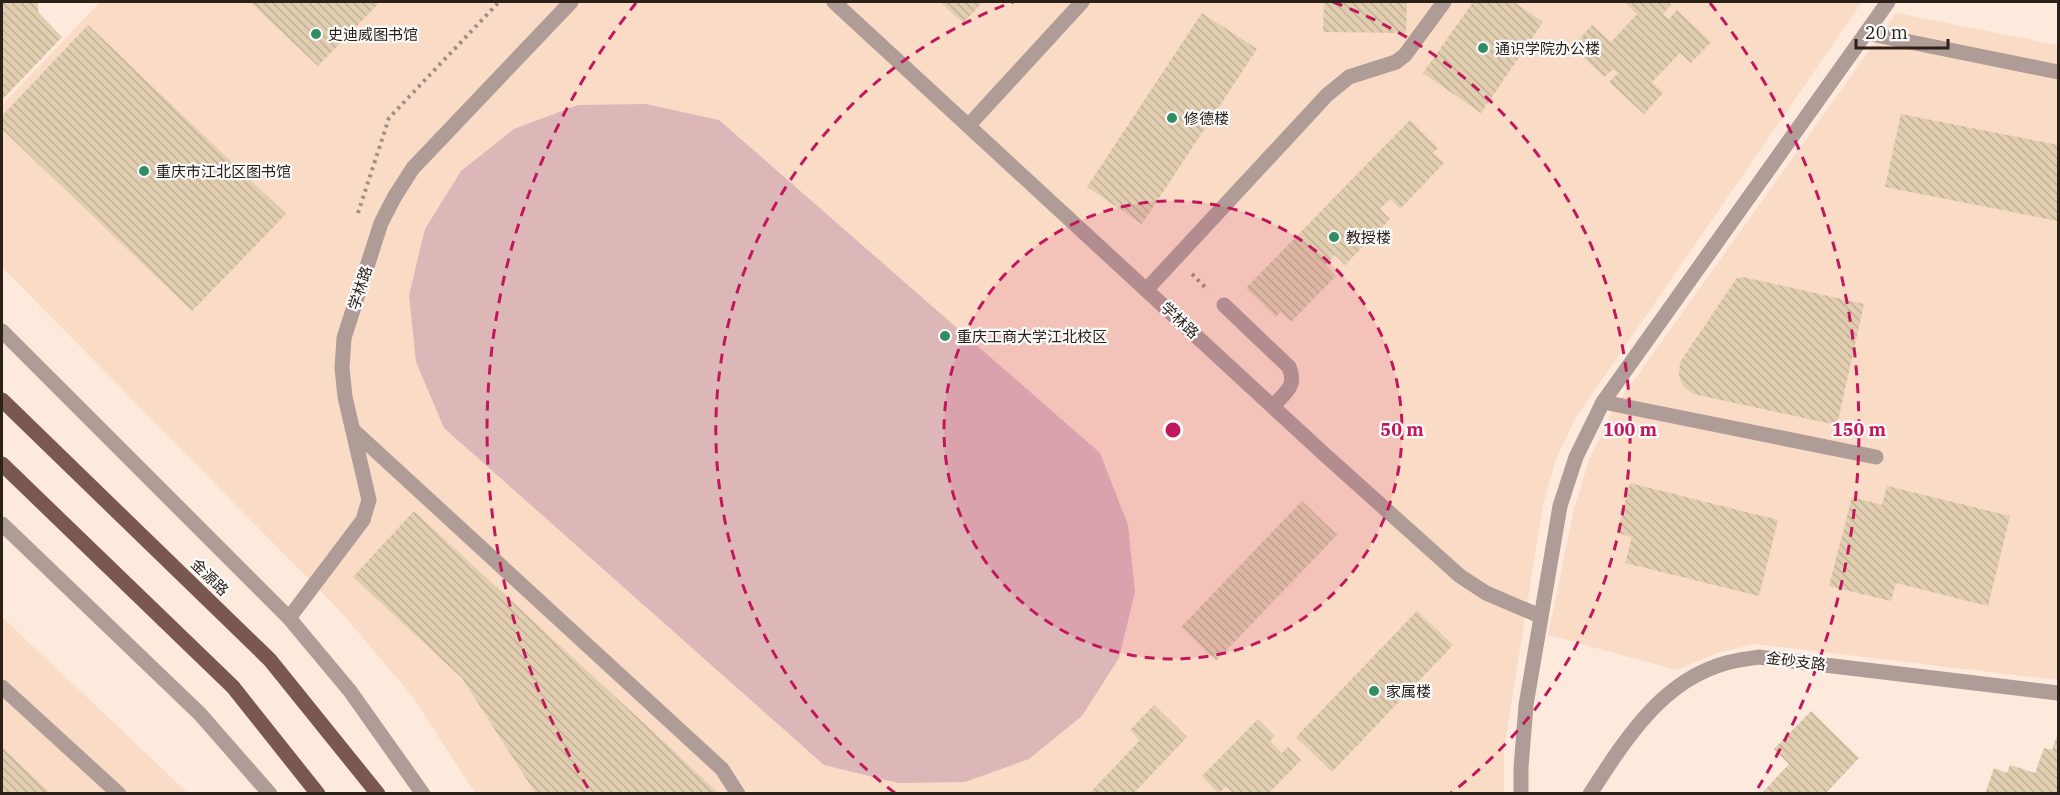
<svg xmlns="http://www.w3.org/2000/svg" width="2060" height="795" font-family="'IBM Plex Serif','Noto Sans SC',serif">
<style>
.built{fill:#fadbc6}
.pitch{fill:#ddb6b8}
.building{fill:url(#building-back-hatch)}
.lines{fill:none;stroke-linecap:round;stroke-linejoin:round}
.path{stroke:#9f8f84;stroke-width:4;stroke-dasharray:3 4.5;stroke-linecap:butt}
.minor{stroke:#b09c97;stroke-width:15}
.major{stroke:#7a584f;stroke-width:15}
.ring{fill:none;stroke:#c2185b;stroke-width:3;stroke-dasharray:10 8}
.poi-dot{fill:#308d64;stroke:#fcfcfc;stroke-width:2}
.labels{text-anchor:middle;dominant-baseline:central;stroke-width:4.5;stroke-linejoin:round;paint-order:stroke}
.poi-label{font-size:15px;fill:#2c2119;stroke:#fcfcfc;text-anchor:start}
.street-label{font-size:15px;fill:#2c2119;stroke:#fcfcfc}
.centre{fill:#c2185b;stroke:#fcfcfc;stroke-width:3}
.ring-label{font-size:18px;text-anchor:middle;font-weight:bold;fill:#c2185b;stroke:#fcfcfc;stroke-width:4.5;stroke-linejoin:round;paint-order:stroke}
</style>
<defs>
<pattern id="building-back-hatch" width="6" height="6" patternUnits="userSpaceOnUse" patternTransform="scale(1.5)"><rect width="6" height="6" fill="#e1cdaf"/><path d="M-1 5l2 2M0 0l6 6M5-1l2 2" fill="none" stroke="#c1b096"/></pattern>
</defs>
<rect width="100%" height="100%" fill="#feeadd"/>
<g class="built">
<polygon points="100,2 1862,2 1575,419 1556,459 1543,505 1504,749 1504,793 475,793 412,696 340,611 2,267 2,105"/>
<polygon points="1896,13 2058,45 2058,680 1755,644 1717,653 1677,670 1548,635 1574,509 1589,460 1614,408"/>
<polygon points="2,617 188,793 2,793"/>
</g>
<polygon class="pitch" points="646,104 719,120 1100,453 1128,525 1135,592 1119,658 1082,716 1029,759 965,782 898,783 824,765 444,428 416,362 409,295 425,229 461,171 514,129 578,105"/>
<g class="building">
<polygon points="2,2 38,2 38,12 62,37 2,100"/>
<polygon points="250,2 380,2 318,66"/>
<polygon points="940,2 983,2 963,23"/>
<polygon points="1324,2 1407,2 1406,33 1323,32"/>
<polygon points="1473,2 1514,2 1543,22 1481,113 1423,73"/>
<polygon points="1624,2 1667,2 1671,5 1663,14 1669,19 1677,10 1711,42 1691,63 1680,53 1652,82 1663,93 1644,114 1609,82 1618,73 1613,69 1604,77 1572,47 1592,25 1611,42 1637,14"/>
<polygon points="1202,13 1257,49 1142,224 1087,187"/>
<polygon points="88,25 286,214 192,311 2,129 2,116"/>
<polygon points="1901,114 2058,145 2058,221 1885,187"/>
<polygon points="1410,120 1438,148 1433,153 1444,163 1400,209 1390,199 1380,209 1390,219 1345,265 1335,255 1326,265 1336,276 1291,322 1281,312 1276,317 1246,288"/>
<polygon points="1743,277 1864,304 1837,425 1693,394 1683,386 1679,375 1680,362 1737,278"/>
<polygon points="1630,483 1778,520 1759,596 1625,563 1632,537 1617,533"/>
<polygon points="1887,486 2010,516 1988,606 1896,583 1891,601 1829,586 1852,497 1882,505"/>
<polygon points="1302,501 1337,535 1216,661 1181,627"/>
<polygon points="414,511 676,753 719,794 536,794 462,678 353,577"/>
<polygon points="1417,611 1453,645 1332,772 1296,737"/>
<polygon points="1154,705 1187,737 1133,794 1089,794 1140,740 1130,730"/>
<polygon points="1811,711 1859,758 1827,792 1828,794 1761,794 1789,764 1774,749"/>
<polygon points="1258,719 1275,736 1270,741 1282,753 1288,747 1301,760 1268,794 1234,794 1226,786 1219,794 1202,776"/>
<polygon points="2058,733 2058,794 1985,794 1994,768 2007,773 2010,765 2035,773 2044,748 2052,750"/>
<polygon points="2,747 51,794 2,794"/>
</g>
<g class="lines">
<g class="path">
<polyline points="358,213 389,118 499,2"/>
<polyline points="1192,274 1208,290"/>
</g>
<g class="minor">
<polyline points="834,2 1324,454 1460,576 1486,593 1540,616"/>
<polyline points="1866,33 2058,72"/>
<polyline points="969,125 1082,2"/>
<polyline points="1147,289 1327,95 1349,77 1396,62 1405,55 1444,2"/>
<path d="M 1224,305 L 1289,367 C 1297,386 1286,392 1273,406"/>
<polyline points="2,331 289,618 350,691 423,794"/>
<polyline points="1603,402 1876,457"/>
<polyline points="353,430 722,769 738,794"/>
<polyline points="2,524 200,714 270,794"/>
<polyline points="289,618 363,520 369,500 345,397 342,368 344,338 381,223 395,196 413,168 571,2"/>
<polyline points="2,687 119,794"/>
<polyline points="1521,794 1521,768 1526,705 1560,506 1576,457 1603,402 1888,2"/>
<path d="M 1590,794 C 1625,740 1661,681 1726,663 C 1737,660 1748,659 1758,657 L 2058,693"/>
</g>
<g class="major">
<polyline points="2,400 270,660 378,794"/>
<polyline points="2,464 233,687 318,794"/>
</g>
</g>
<circle cx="1173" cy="430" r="229" fill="#c2185b" fill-opacity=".12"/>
<g class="ring">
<circle cx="1173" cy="430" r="229"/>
<path d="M895 793A457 457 0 0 1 1013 2M1333 2A457 457 0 0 1 1451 793"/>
<path d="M588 788A686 686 0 0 1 636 3M1710 3A686 686 0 0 1 1758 788"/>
</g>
<g class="poi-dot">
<circle cx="316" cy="34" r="6"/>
<circle cx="1483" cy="48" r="6"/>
<circle cx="1172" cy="118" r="6"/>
<circle cx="144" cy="171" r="6"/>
<circle cx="1334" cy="237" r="6"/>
<circle cx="945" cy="336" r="6"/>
<circle cx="1374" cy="691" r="6"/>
</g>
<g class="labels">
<g class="poi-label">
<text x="328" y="34">史迪威图书馆</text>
<text x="1495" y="48">通识学院办公楼</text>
<text x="1184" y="118">修德楼</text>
<text x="156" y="171">重庆市江北区图书馆</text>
<text x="1346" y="237">教授楼</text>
<text x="957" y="336">重庆工商大学江北校区</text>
<text x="1386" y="691">家属楼</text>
</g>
<g class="street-label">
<text transform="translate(360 288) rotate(-72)">学林路</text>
<text transform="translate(1180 320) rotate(43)">学林路</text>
<text transform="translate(210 577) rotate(44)">金源路</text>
<text transform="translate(1796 661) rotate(7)">金砂支路</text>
</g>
</g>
<circle cx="1173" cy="430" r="9" class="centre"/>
<g class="ring-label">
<text x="1402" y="436">50 m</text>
<text x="1630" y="436">100 m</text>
<text x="1859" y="436">150 m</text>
</g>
<rect width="2060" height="795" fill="none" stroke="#2c2119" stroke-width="6"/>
<path d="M1856 39v9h92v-9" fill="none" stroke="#2c2119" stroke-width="3"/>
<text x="1865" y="39" font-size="18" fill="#2c2119" stroke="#fcfcfc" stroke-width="4.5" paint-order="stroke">20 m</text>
</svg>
